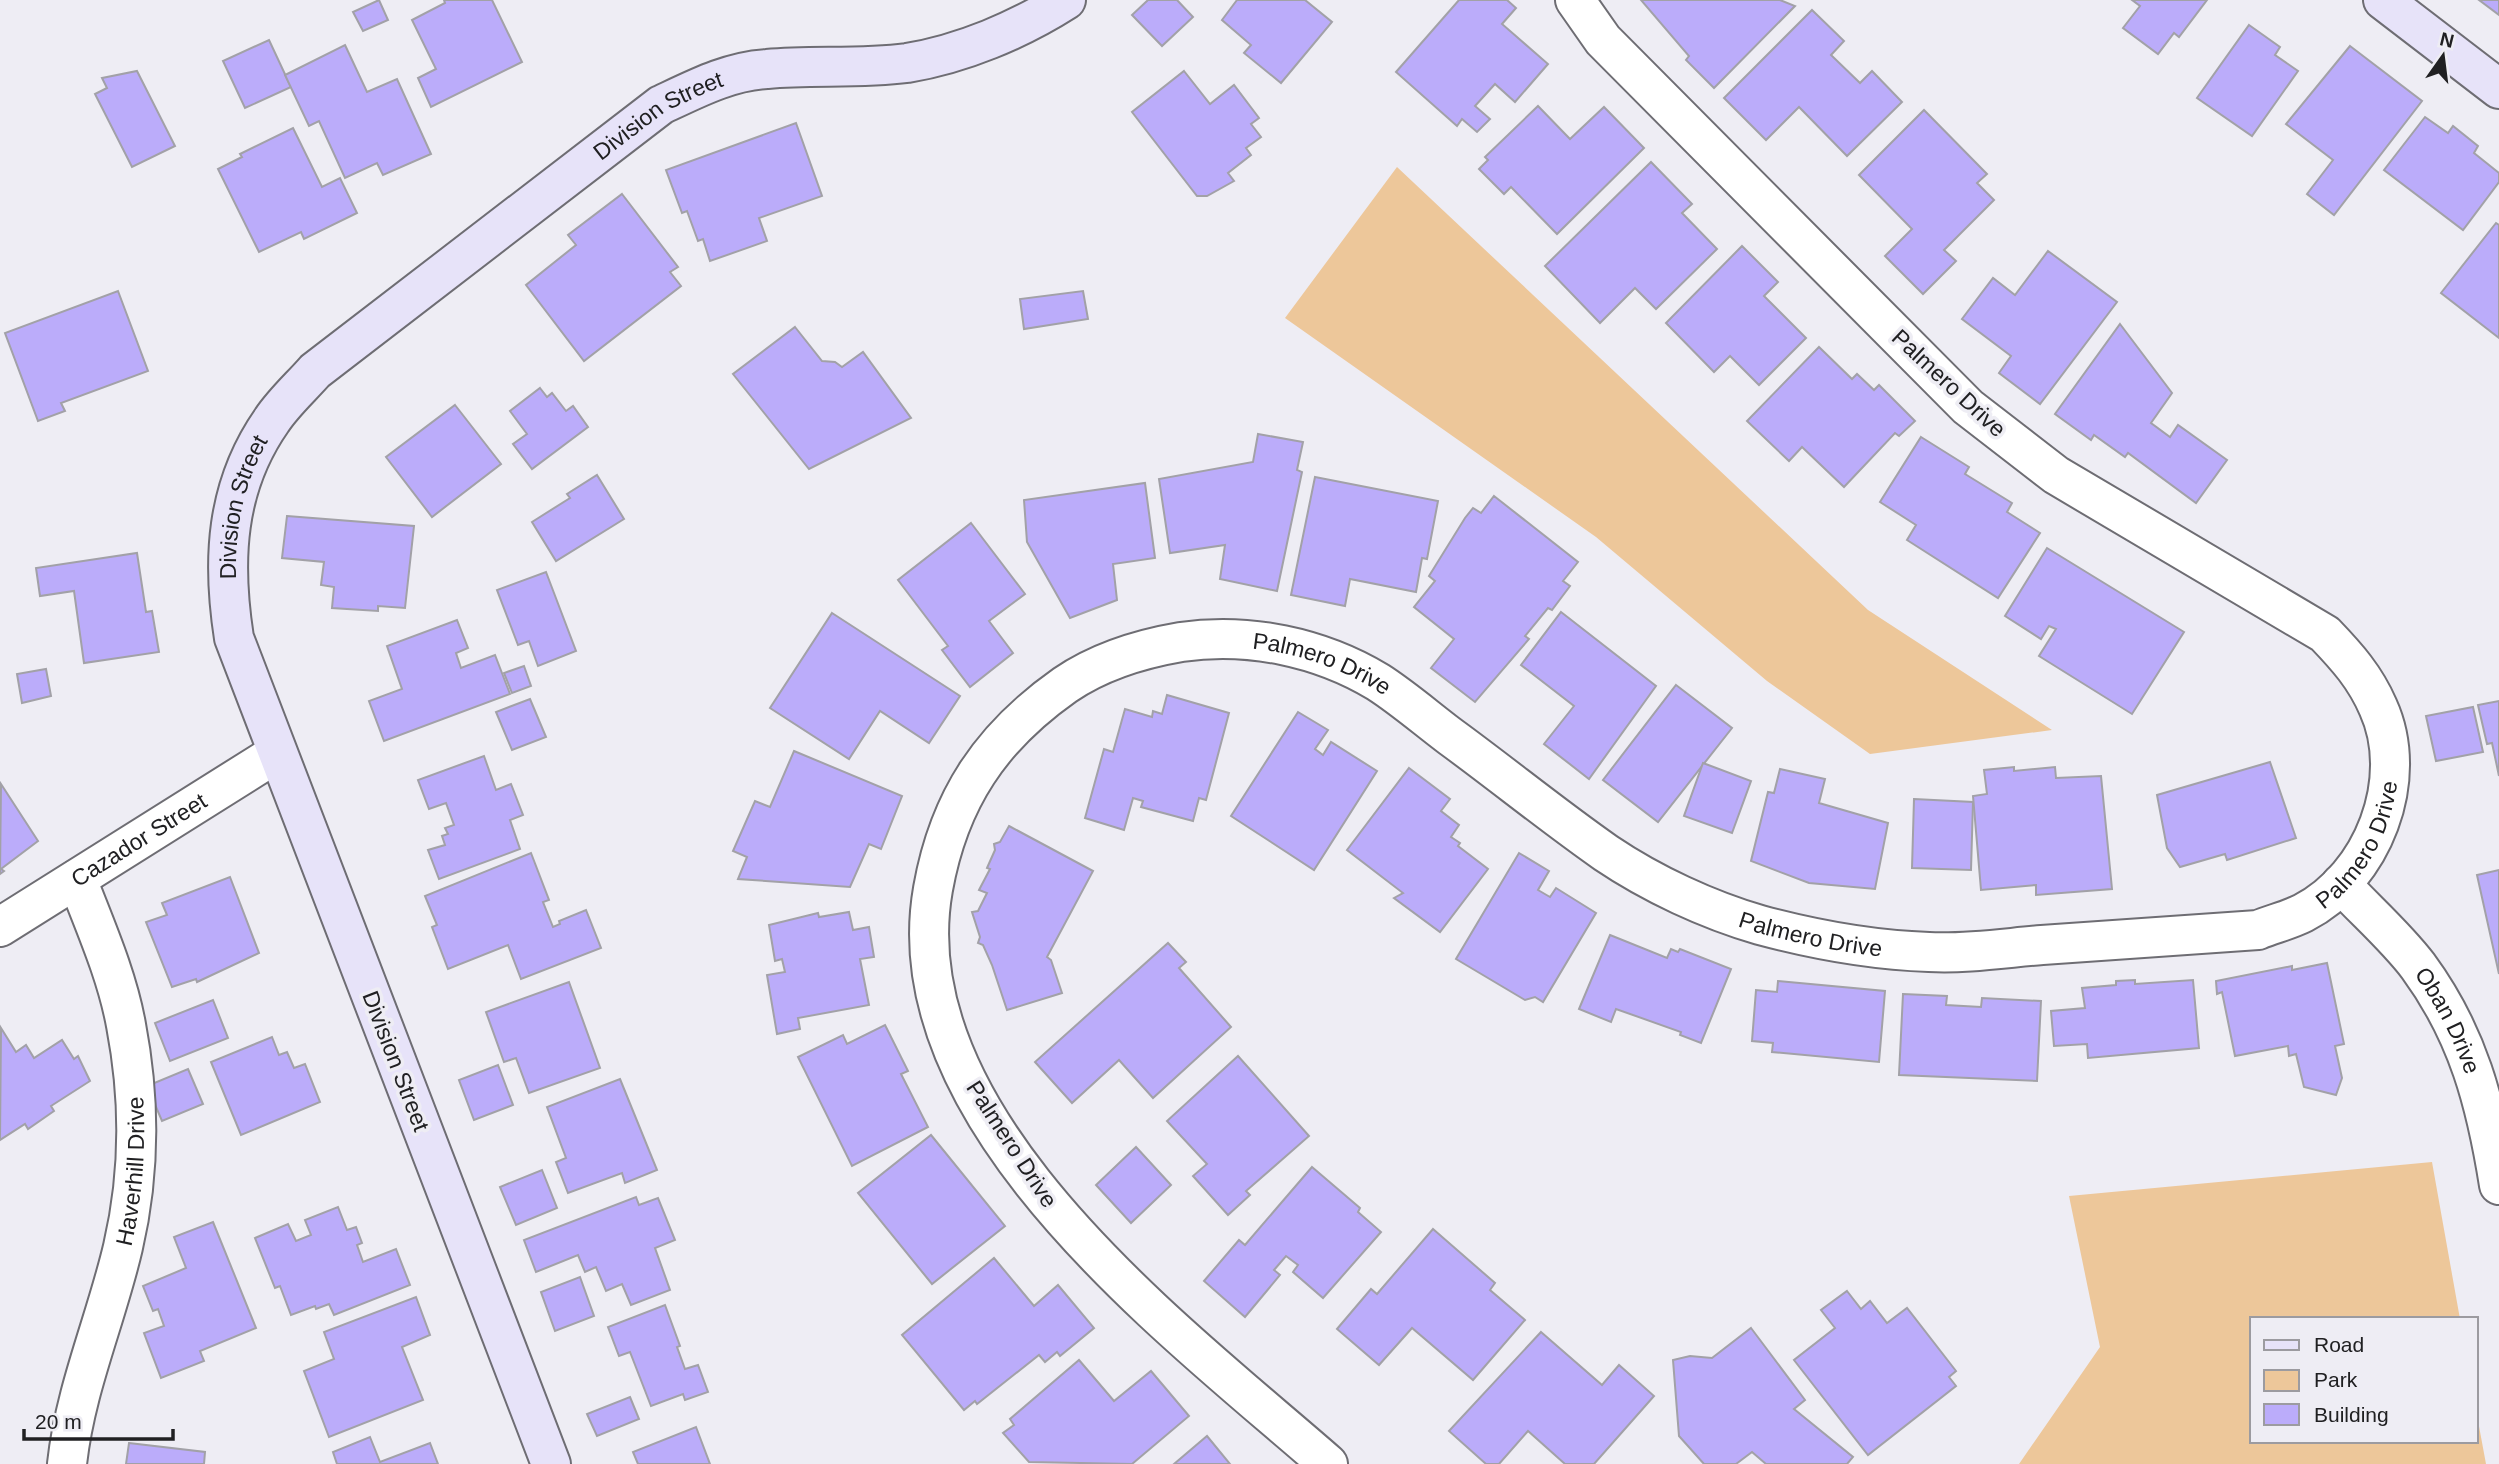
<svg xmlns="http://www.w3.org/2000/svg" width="2499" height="1464" font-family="Helvetica,sans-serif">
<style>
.green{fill:#edc79a}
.building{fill:#bbacfa;stroke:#a2a1a7;stroke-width:2}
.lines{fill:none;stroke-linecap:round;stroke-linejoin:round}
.street-casing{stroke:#6e6d73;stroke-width:42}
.secondary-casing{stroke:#6e6d73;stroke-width:42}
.street{stroke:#fff;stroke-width:38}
.secondary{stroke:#e7e3f9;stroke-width:38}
.labels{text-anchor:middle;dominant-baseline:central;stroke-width:7;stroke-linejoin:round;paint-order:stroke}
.street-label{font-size:23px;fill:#202022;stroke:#eeedf4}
</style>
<rect width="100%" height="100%" fill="#eeedf4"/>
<g class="green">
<polygon points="1397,167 1868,610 2052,730 1870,754 1767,681 1596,537 1285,318"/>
<polygon points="2432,1162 2460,1319 2252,1319 2252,1441 2476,1441 2476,1410 2486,1464 2019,1464 2100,1347 2069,1196"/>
</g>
<g class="building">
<polygon points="379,0 388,20 363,31 353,12"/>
<polygon points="444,0 492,0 522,62 431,107 418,78 436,69 412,20 445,3"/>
<polygon points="1148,0 1177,0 1193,17 1162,46 1132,15"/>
<polygon points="1301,0 1305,0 1332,22 1281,83 1244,53 1251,45 1222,20 1237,0"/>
<polygon points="1459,0 1507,0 1516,8 1502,24 1548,64 1515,102 1495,84 1475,106 1490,119 1477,132 1462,119 1457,126 1396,72"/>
<polygon points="1641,0 1780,0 1795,6 1714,88 1686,60 1689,56"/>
<polygon points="2132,0 2207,0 2179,37 2174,33 2158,54 2123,28 2140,6"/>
<polygon points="2479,0 2499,0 2499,15"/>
<polygon points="1812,10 1844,41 1831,55 1860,83 1872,71 1902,102 1847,156 1799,107 1766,140 1724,98"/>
<polygon points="2249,25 2280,47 2275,55 2298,71 2252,136 2197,98"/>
<polygon points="269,40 291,87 245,108 223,61"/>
<polygon points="345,45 367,92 397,79 431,154 383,175 377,163 345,178 319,121 309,126 285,75"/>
<polygon points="2350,46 2422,101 2334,215 2307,194 2333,160 2286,124"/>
<polygon points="137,71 175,146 132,167 95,94 107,88 102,78"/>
<polygon points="1184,71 1210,104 1234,85 1259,118 1251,124 1261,137 1246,148 1251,155 1228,173 1234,181 1207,196 1197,196 1132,112"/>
<polygon points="1538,106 1570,139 1604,107 1644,148 1557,234 1511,187 1504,194 1479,169 1488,160 1485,157"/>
<polygon points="1924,110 1987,174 1977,183 1994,200 1944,250 1956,261 1923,294 1885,256 1912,229 1859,175"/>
<polygon points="2425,117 2448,133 2453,126 2478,146 2474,153 2499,173 2499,182 2463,230 2384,170"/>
<polygon points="796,123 822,196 759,218 767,241 710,261 703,239 698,241 687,211 682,213 666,170"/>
<polygon points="293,128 322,187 340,178 357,213 304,239 301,232 259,252 218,169 242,157 240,154"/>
<polygon points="1651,162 1692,204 1682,213 1717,249 1656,309 1635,288 1600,323 1545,266"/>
<polygon points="622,194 678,267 670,272 681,286 584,361 526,285 576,245 568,235"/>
<polygon points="2496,223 2499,225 2499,338 2441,293"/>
<polygon points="1742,246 1778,282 1764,296 1806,338 1759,385 1730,356 1714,372 1666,323"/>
<polygon points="2048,251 2117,302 2040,404 1999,373 2011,356 1962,319 1993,278 2015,295"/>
<polygon points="118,291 148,371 61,403 65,411 38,421 5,333"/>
<polygon points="1083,291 1088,319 1024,329 1020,299"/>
<polygon points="2120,324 2172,393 2151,423 2170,437 2178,425 2227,460 2196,503 2128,453 2125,457 2094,435 2091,440 2055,414"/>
<polygon points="795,327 822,361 835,362 842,367 863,352 911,418 809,469 733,374"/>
<polygon points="1819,347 1852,379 1857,374 1874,390 1879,385 1915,421 1899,436 1895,433 1844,487 1802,447 1789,461 1747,421"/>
<polygon points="540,388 547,397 552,393 566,411 573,406 588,427 532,469 513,444 527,434 510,411"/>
<polygon points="455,405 501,464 432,517 386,457"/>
<polygon points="1258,434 1303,442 1297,470 1302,472 1277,591 1220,579 1225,545 1170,553 1159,479 1253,462"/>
<polygon points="1921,437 1969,467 1965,474 2012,503 2007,512 2040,533 1998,598 1907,540 1916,525 1880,502"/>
<polygon points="597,475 624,519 556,561 532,522 570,498 567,494"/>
<polygon points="1315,477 1438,501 1427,559 1422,558 1416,592 1350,579 1345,606 1291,595"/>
<polygon points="1145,483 1155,558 1113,564 1117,600 1070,618 1027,542 1024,500"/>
<polygon points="1494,496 1578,562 1563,581 1570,586 1552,610 1548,608 1525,636 1529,639 1475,702 1431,668 1454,639 1414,607 1435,581 1429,576 1465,518 1473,508 1481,513"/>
<polygon points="287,516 414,526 405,608 378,606 378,611 332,608 334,587 321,585 324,562 282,558"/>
<polygon points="971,523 1025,594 989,621 1013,653 970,687 942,650 948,646 898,580"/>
<polygon points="2047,548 2184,632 2132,714 2039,656 2056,629 2049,626 2041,639 2005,616"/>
<polygon points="137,553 146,612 152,611 159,652 84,663 74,591 40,596 36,568"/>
<polygon points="546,572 576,651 538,666 529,641 518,645 497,590"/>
<polygon points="1561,612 1656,686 1589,779 1544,744 1574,706 1521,665"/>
<polygon points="832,613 960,696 929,743 880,711 849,759 770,708"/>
<polygon points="457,620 468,648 456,653 461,668 495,655 510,694 384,741 369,701 402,689 387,646"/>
<polygon points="524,666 531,686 512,693 504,673"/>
<polygon points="46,669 51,696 22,703 17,674"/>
<polygon points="1676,685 1732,728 1658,822 1603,780"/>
<polygon points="1167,695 1229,713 1206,800 1199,798 1193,821 1141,807 1143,801 1133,798 1124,830 1085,818 1104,749 1113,752 1125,709 1152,717 1153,711 1162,714"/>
<polygon points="530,699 546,737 512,750 496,712"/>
<polygon points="2499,701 2499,776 2492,743 2487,744 2478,705"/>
<polygon points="2473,707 2483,752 2436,761 2426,716"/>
<polygon points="1298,712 1328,730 1315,749 1323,755 1331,742 1377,771 1314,870 1231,816"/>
<polygon points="794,751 902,796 881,849 869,844 850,887 738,879 747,857 733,851 755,801 770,807"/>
<polygon points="484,756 496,790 511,784 523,815 510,820 520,849 439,879 428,850 445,845 442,836 448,834 445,828 454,825 446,803 429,809 418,780"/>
<polygon points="2270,762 2296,838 2227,860 2225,854 2180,867 2167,848 2157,795"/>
<polygon points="1703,763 1751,781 1732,833 1684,816"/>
<polygon points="2014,767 2014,771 2055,767 2056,778 2101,776 2112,889 2036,895 2036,885 1981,890 1973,796 1987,794 1984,770"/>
<polygon points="1409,768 1450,799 1441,811 1459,825 1451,837 1460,843 1458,846 1488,869 1440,932 1394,898 1403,893 1347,850"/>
<polygon points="1780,769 1825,779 1819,803 1888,823 1875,889 1809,883 1751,861 1768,792 1774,793"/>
<polygon points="1,784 38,841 1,869 4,871 0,874"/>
<polygon points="1914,799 1973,802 1971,870 1912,868"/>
<polygon points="1009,826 1093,871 1047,957 1051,960 1062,993 1007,1010 992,965 983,945 978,943 980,937 972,912 978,911 987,893 979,890 990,869 987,868 995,850 994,844 1000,842"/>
<polygon points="531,853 549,900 543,902 553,927 560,924 559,921 586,910 601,948 521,979 508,945 448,969 432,927 437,925 425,896"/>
<polygon points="1519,853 1549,871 1538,890 1550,897 1556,888 1596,913 1543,1002 1535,997 1525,1000 1456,959"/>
<polygon points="2499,870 2499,974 2477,875"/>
<polygon points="230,877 259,953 197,982 196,979 172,987 146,922 167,915 162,903"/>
<polygon points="849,912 853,930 869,927 874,957 860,959 869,1005 798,1018 800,1029 777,1034 767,975 785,972 782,959 775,961 769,925 818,913 819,917"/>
<polygon points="1610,935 1667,958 1671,949 1678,952 1680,949 1731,969 1701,1043 1680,1035 1681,1032 1616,1009 1611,1022 1579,1009"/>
<polygon points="1168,943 1186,962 1179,968 1231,1027 1153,1098 1119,1060 1072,1103 1035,1062"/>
<polygon points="2327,963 2344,1044 2335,1046 2342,1078 2336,1095 2304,1087 2296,1054 2289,1056 2288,1046 2235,1056 2222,992 2217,994 2216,981 2292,966 2292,970"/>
<polygon points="2135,980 2135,984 2193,980 2199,1048 2088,1058 2087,1044 2054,1046 2051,1011 2085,1008 2082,988 2116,985 2116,981"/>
<polygon points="1778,981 1885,991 1879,1062 1772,1052 1773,1043 1752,1041 1756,990 1777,992"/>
<polygon points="569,982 600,1068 529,1093 516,1058 504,1062 486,1012"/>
<polygon points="1903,994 1947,996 1946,1005 1981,1007 1982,998 2041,1001 2037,1081 1899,1075"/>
<polygon points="213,1000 228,1038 170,1061 155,1023"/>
<polygon points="885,1025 908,1071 901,1074 928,1127 852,1166 798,1057 843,1035 847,1044"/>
<polygon points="1,1028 16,1052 26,1045 34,1058 62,1040 74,1059 78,1056 90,1081 51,1106 54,1111 28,1129 25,1124 0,1140"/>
<polygon points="272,1037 279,1055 287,1052 294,1068 305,1064 320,1102 241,1135 211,1062"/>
<polygon points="1238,1056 1309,1136 1246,1191 1250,1195 1228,1215 1193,1176 1207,1164 1167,1121"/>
<polygon points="498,1065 513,1105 474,1120 459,1080"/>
<polygon points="188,1069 203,1104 162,1121 147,1086"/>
<polygon points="620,1079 657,1170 625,1183 622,1173 568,1193 556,1162 566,1158 547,1107"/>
<polygon points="931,1135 1005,1226 932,1284 858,1193"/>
<polygon points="1136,1147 1171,1185 1131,1223 1096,1185"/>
<polygon points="1312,1167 1360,1208 1358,1212 1381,1232 1323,1298 1293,1272 1298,1265 1286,1256 1274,1270 1280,1275 1245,1317 1204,1281 1239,1240 1245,1245"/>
<polygon points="542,1170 557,1208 516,1225 500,1187"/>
<polygon points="636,1197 639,1205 658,1198 675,1240 655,1248 670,1290 631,1305 622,1284 606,1291 596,1267 585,1272 578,1255 536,1272 524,1240"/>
<polygon points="338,1207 347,1230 356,1227 362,1243 357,1245 363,1262 396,1249 410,1285 334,1315 329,1304 316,1309 315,1306 291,1315 280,1286 275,1288 255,1238 288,1224 296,1241 311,1235 305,1220"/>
<polygon points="213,1222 256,1328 200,1351 204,1361 161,1378 144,1333 164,1326 158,1309 153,1311 143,1286 186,1268 174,1237"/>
<polygon points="1433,1229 1495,1283 1490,1290 1525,1320 1473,1380 1412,1328 1379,1365 1337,1329 1371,1289 1377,1294"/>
<polygon points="994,1258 1034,1306 1058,1285 1094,1328 1060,1356 1057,1352 1045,1362 1039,1355 977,1404 975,1401 964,1410 902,1335"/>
<polygon points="580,1277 594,1316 555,1331 541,1292"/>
<polygon points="1847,1291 1861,1309 1870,1301 1887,1323 1907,1308 1956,1371 1949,1377 1956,1386 1868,1455 1794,1360 1835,1328 1821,1310"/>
<polygon points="416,1297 430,1335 402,1347 423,1400 329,1437 304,1371 334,1359 324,1332"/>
<polygon points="665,1305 680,1346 677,1347 685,1369 698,1365 708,1392 685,1400 683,1394 651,1406 630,1352 619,1356 608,1327"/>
<polygon points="1751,1328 1805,1400 1794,1409 1853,1457 1847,1464 1766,1464 1752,1452 1736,1464 1704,1464 1679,1436 1673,1360 1690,1356 1712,1358"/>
<polygon points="1541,1332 1602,1385 1619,1365 1654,1396 1594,1464 1565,1464 1528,1431 1499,1464 1486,1464 1449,1431"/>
<polygon points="1079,1360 1114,1401 1151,1371 1189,1416 1132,1464 1029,1462 1003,1433 1014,1425 1010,1419"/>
<polygon points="630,1397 639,1419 597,1436 587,1414"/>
<polygon points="696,1427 710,1464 638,1464 633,1452"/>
<polygon points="1207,1436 1230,1464 1174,1464"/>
<polygon points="370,1437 380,1462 430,1443 438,1464 337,1464 333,1452"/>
<polygon points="129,1443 205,1452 204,1464 126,1464"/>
</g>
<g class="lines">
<g class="street-casing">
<g id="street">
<path id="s1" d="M 2341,884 C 2366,911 2396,937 2418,966 C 2468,1034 2486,1103 2499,1185"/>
<path id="s2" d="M 0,927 L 277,753"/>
<path id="s3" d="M 67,1464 C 75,1389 106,1320 123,1247 C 140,1174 140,1098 126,1025 C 117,975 95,926 77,879"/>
<path id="s4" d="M 1328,1464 C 1176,1331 892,1120 933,889 C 949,799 991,737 1065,685 C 1100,661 1140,649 1181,642 C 1248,632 1320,647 1378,682 C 1403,698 1427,719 1451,737 C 1503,775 1553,816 1606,853 C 1652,884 1708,910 1760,925 C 1816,940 1871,950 1929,952 C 1966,954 2005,948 2042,945 C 2114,940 2186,935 2258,930 C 2273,924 2289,920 2303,913 C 2373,877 2411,779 2378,707 C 2365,677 2347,657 2325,634 L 2056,475 L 1968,407 L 1603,40 L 1575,0"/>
</g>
</g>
<g class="secondary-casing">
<g id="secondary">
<polyline points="2383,0 2499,89"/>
<path id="s5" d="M 551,1464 L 234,638 C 222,561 225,487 272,420 C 284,402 301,387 315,371 L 661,105 C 695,89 729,71 767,69 C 813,65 860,69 907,63 C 962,54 1019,30 1066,0"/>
</g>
</g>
<use href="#street" class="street"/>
<use href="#secondary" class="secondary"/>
</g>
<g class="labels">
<g class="street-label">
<text stroke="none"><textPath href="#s5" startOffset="1606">Division Street</textPath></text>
<text transform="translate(1949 383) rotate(43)">Palmero Drive</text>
<text stroke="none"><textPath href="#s5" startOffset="1018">Division Street</textPath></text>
<text stroke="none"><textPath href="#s4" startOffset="1248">Palmero Drive</textPath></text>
<text stroke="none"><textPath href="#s4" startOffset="2404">Palmero Drive</textPath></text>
<text stroke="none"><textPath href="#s2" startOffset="164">Cazador Street</textPath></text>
<text stroke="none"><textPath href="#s4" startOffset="1815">Palmero Drive</textPath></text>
<text stroke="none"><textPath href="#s1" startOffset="175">Oban Drive</textPath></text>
<text transform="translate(396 1061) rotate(69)">Division Street</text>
<text transform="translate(1012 1144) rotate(57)">Palmero Drive</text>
<text stroke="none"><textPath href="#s3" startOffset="301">Haverhill Drive</textPath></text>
</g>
</g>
<rect x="2250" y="1317" width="228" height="126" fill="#eeedf4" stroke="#9c9ba0" stroke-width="2"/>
<rect x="2264" y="1340" width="35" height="10" fill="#e7e3f9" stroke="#9c9ba0" stroke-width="2"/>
<text x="2314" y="1352" font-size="21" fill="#202022">Road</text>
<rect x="2264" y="1370" width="35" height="21" fill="#edc79a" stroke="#9c9ba0" stroke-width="2"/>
<text x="2314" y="1387" font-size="21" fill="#202022">Park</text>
<rect x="2264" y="1404" width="35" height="21" fill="#bbacfa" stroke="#9c9ba0" stroke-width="2"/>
<text x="2314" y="1422" font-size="21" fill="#202022">Building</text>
<g transform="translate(2443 56) rotate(14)" stroke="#eeedf4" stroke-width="5" paint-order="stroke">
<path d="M0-5L12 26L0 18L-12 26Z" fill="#202022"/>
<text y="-10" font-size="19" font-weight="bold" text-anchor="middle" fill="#202022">N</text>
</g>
<path d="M24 1429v10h149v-10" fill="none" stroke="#202022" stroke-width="3.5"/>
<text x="35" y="1429" font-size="21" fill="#202022" stroke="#eeedf4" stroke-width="5" paint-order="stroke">20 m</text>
</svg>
